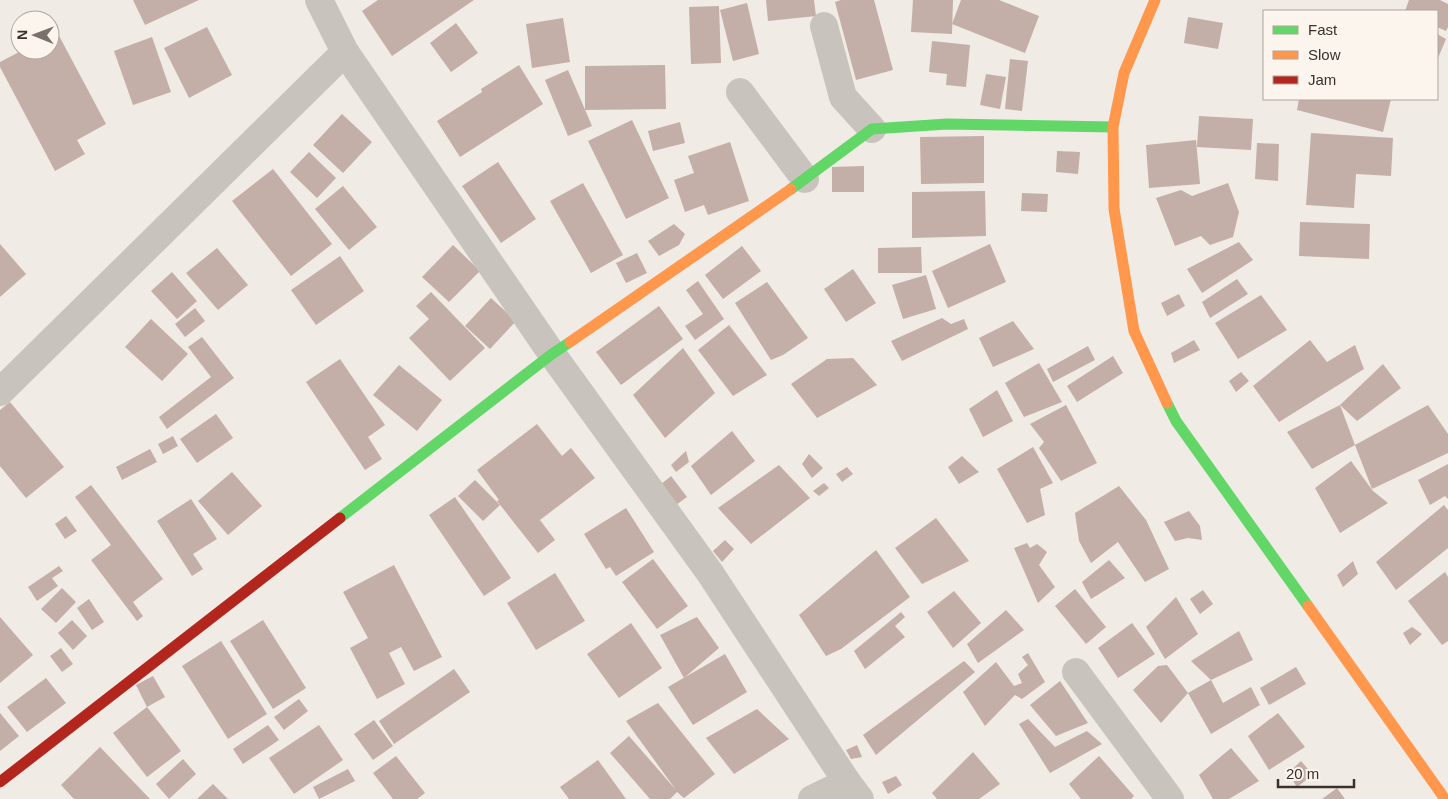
<svg xmlns="http://www.w3.org/2000/svg" width="1448" height="799" font-family="Arial,sans-serif">
<style>
.building{fill:#c3afa7}
.lines{fill:none;stroke-linecap:round;stroke-linejoin:round}
.street{stroke:#c9c3be;stroke-width:28}
.fast{stroke:#63d668;stroke-width:11}
.slow{stroke:#ff974d;stroke-width:11}
.jam{stroke:#b3261e;stroke-width:11}
</style>
<rect width="100%" height="100%" fill="#f0ebe5"/>
<g class="building">
<polygon points="133,0 199,0 145,25"/>
<polygon points="378,0 474,0 392,56 362,11"/>
<polygon points="766,0 814,0 816,16 768,21"/>
<polygon points="841,0 874,0 893,70 856,80 835,2"/>
<polygon points="913,0 953,0 952,34 911,32"/>
<polygon points="961,0 999,0 1039,16 1025,53 952,24"/>
<polygon points="1409,0 1440,0 1448,4 1448,27 1446,31 1437,27 1437,11 1405,11"/>
<polygon points="747,3 759,54 733,61 720,10"/>
<polygon points="719,6 721,63 691,64 689,7"/>
<polygon points="1188,17 1223,23 1218,49 1184,43"/>
<polygon points="563,18 570,62 532,68 526,24"/>
<polygon points="456,23 478,53 451,72 430,43"/>
<polygon points="207,27 232,75 189,98 164,48"/>
<polygon points="57,32 106,124 77,140 85,154 55,171 0,67 0,62 23,50 50,50 50,35"/>
<polygon points="1437,34 1446,39 1438,58 1437,57"/>
<polygon points="152,37 171,92 133,105 114,51"/>
<polygon points="932,41 970,45 966,87 946,85 947,74 929,72"/>
<polygon points="1010,59 1028,61 1022,111 1005,109"/>
<polygon points="519,65 543,104 460,157 437,121 482,92 481,89"/>
<polygon points="665,65 666,109 585,110 585,66"/>
<polygon points="568,70 592,126 568,136 545,80"/>
<polygon points="986,74 1006,77 1000,109 980,105"/>
<polygon points="1299,99 1391,99 1383,132 1297,110"/>
<polygon points="342,114 372,142 343,173 313,145"/>
<polygon points="1199,116 1253,119 1251,150 1197,147"/>
<polygon points="632,120 669,198 626,219 588,141"/>
<polygon points="680,122 685,143 653,151 648,131"/>
<polygon points="1311,133 1393,138 1391,176 1356,174 1354,208 1306,205"/>
<polygon points="984,136 984,183 921,184 920,137"/>
<polygon points="1196,140 1200,184 1149,188 1146,145"/>
<polygon points="730,142 749,201 708,215 704,205 685,212 674,180 694,173 688,156"/>
<polygon points="1257,143 1279,144 1278,181 1255,179"/>
<polygon points="1057,151 1080,152 1078,174 1056,172"/>
<polygon points="309,152 336,178 317,198 290,172"/>
<polygon points="498,162 536,219 501,243 462,186"/>
<polygon points="864,166 864,192 832,192 832,167"/>
<polygon points="273,169 332,244 291,276 232,201"/>
<polygon points="583,183 623,255 591,273 550,201"/>
<polygon points="1228,183 1239,212 1233,237 1210,245 1201,236 1175,246 1156,198 1181,190 1192,196"/>
<polygon points="343,186 377,227 349,250 315,209"/>
<polygon points="985,191 986,236 912,238 912,192"/>
<polygon points="1022,193 1048,194 1047,212 1021,211"/>
<polygon points="1300,222 1370,224 1369,259 1299,256"/>
<polygon points="674,224 685,234 679,245 659,256 648,241"/>
<polygon points="1239,242 1253,260 1202,293 1187,269"/>
<polygon points="0,244 26,274 0,297"/>
<polygon points="990,244 1006,282 948,308 932,271"/>
<polygon points="453,245 480,271 449,302 422,277"/>
<polygon points="742,246 761,271 723,299 705,275"/>
<polygon points="921,247 922,273 878,273 878,248"/>
<polygon points="217,248 248,285 218,310 186,273"/>
<polygon points="637,253 647,273 626,283 616,263"/>
<polygon points="340,256 364,291 316,325 291,290"/>
<polygon points="853,269 876,303 846,322 824,289"/>
<polygon points="172,272 197,301 177,319 151,291"/>
<polygon points="926,275 936,309 903,319 892,285"/>
<polygon points="1237,279 1248,294 1210,318 1202,302"/>
<polygon points="698,281 724,319 695,340 685,326 703,314 686,290"/>
<polygon points="767,282 808,338 783,355 771,360 735,303"/>
<polygon points="431,292 485,348 450,381 409,338 429,319 416,306"/>
<polygon points="1179,294 1185,306 1167,316 1161,303"/>
<polygon points="1261,295 1287,330 1238,359 1215,323"/>
<polygon points="491,298 516,321 490,349 465,326"/>
<polygon points="659,306 683,339 621,385 596,352"/>
<polygon points="195,308 205,321 185,337 175,324"/>
<polygon points="942,318 951,324 964,319 968,329 902,361 891,341"/>
<polygon points="151,319 188,354 162,381 125,347"/>
<polygon points="1013,321 1034,349 993,367 979,338"/>
<polygon points="729,325 767,375 733,396 698,350"/>
<polygon points="202,337 234,378 167,429 159,417 211,377 188,347"/>
<polygon points="1194,340 1200,350 1174,363 1171,353"/>
<polygon points="1310,340 1327,362 1355,345 1364,369 1279,422 1253,386"/>
<polygon points="1088,346 1095,360 1053,382 1047,369"/>
<polygon points="683,348 715,393 665,438 633,395"/>
<polygon points="1113,356 1123,373 1077,402 1067,386"/>
<polygon points="853,358 877,385 817,418 791,384 827,359"/>
<polygon points="340,359 385,425 368,437 382,459 365,470 306,382"/>
<polygon points="1039,363 1062,402 1024,417 1005,383"/>
<polygon points="1383,364 1401,388 1357,421 1340,405"/>
<polygon points="399,365 442,400 417,431 373,395"/>
<polygon points="1241,372 1249,381 1236,392 1229,381"/>
<polygon points="997,390 1013,421 983,437 969,409"/>
<polygon points="10,402 64,467 26,498 0,466 0,410"/>
<polygon points="1066,405 1097,463 1061,481 1039,448 1044,442 1030,424"/>
<polygon points="1340,405 1355,445 1312,469 1287,432"/>
<polygon points="1428,405 1448,434 1448,453 1372,489 1355,445"/>
<polygon points="216,414 233,438 197,463 180,439"/>
<polygon points="537,424 562,456 571,448 595,478 540,520 555,540 538,553 497,501 499,500 477,470"/>
<polygon points="732,431 755,461 711,495 691,466"/>
<polygon points="173,436 178,446 163,454 158,444"/>
<polygon points="1033,447 1053,483 1040,489 1045,515 1027,523 997,469"/>
<polygon points="150,449 157,462 122,480 116,467"/>
<polygon points="686,451 689,462 676,472 671,465"/>
<polygon points="809,454 823,468 812,478 802,464"/>
<polygon points="962,456 979,472 959,484 948,467"/>
<polygon points="1351,461 1373,491 1388,503 1340,533 1315,488"/>
<polygon points="1448,464 1448,499 1445,496 1430,505 1418,480"/>
<polygon points="779,465 810,498 751,544 718,508"/>
<polygon points="847,467 853,474 842,482 836,474"/>
<polygon points="232,472 262,506 228,535 198,501"/>
<polygon points="671,476 687,497 676,505 660,485"/>
<polygon points="475,480 500,505 483,521 458,496"/>
<polygon points="824,483 829,488 819,496 813,491"/>
<polygon points="91,485 163,579 133,602 143,616 137,621 91,560 111,545 75,497"/>
<polygon points="1119,486 1146,520 1169,569 1145,582 1118,542 1091,563 1079,541 1075,513"/>
<polygon points="455,497 511,578 484,596 429,515"/>
<polygon points="191,499 217,539 193,554 203,569 192,576 157,521"/>
<polygon points="1444,505 1448,510 1448,548 1396,590 1376,562"/>
<polygon points="626,508 654,552 616,576 610,567 606,569 584,534"/>
<polygon points="1189,511 1200,526 1202,540 1188,538 1175,541 1164,522"/>
<polygon points="66,516 77,531 65,539 55,524"/>
<polygon points="936,518 969,561 922,584 895,548"/>
<polygon points="725,540 734,549 722,562 713,551"/>
<polygon points="1027,543 1030,548 1037,544 1047,552 1039,565 1055,587 1038,603 1014,548"/>
<polygon points="876,550 910,597 841,649 826,656 799,615"/>
<polygon points="653,559 688,606 657,629 622,582"/>
<polygon points="1109,560 1125,578 1091,599 1082,582"/>
<polygon points="1353,561 1358,574 1343,587 1337,575"/>
<polygon points="394,565 442,657 414,671 401,647 389,653 405,684 377,699 350,648 368,638 343,592"/>
<polygon points="59,566 63,571 52,578 58,586 37,601 28,587"/>
<polygon points="1445,572 1448,577 1448,641 1442,645 1408,601"/>
<polygon points="555,573 585,621 536,650 507,603"/>
<polygon points="62,588 76,602 56,623 41,609"/>
<polygon points="1075,589 1106,627 1086,644 1055,606"/>
<polygon points="1203,590 1213,604 1200,614 1190,599"/>
<polygon points="954,591 981,623 953,648 927,612"/>
<polygon points="1176,597 1198,634 1165,659 1146,627"/>
<polygon points="89,599 104,622 92,630 77,608"/>
<polygon points="1006,610 1024,630 978,663 967,644"/>
<polygon points="901,612 905,617 895,626 905,637 865,669 854,651"/>
<polygon points="0,617 33,655 0,683"/>
<polygon points="697,617 719,648 684,678 660,635"/>
<polygon points="72,620 87,636 73,650 58,633"/>
<polygon points="263,620 306,688 273,709 230,641"/>
<polygon points="631,623 662,668 619,698 587,654"/>
<polygon points="1132,623 1155,654 1118,678 1098,648"/>
<polygon points="1412,627 1422,634 1410,645 1403,633"/>
<polygon points="1239,631 1253,660 1211,680 1191,661"/>
<polygon points="221,641 267,714 228,739 182,666"/>
<polygon points="61,648 73,664 62,672 50,656"/>
<polygon points="1028,653 1045,682 1022,699 1015,695 985,726 963,692 996,662 1014,686 1022,683 1018,674 1028,665 1022,657"/>
<polygon points="725,654 747,692 693,725 668,687"/>
<polygon points="964,661 975,672 876,755 863,735"/>
<polygon points="1167,665 1188,693 1161,723 1133,690 1158,666"/>
<polygon points="1296,667 1306,684 1269,705 1260,688"/>
<polygon points="454,669 470,692 394,744 379,721"/>
<polygon points="153,676 165,697 147,707 136,685"/>
<polygon points="46,678 66,703 27,732 7,707"/>
<polygon points="1211,680 1223,703 1251,687 1260,705 1211,734 1188,693"/>
<polygon points="1060,681 1088,723 1056,736 1030,705"/>
<polygon points="299,699 308,711 284,730 274,717"/>
<polygon points="658,703 715,774 684,798 677,792 670,799 650,799 610,753 629,736 676,790 626,721"/>
<polygon points="147,707 181,751 147,777 113,733"/>
<polygon points="757,709 789,739 734,774 706,738"/>
<polygon points="0,713 19,736 0,751"/>
<polygon points="1278,713 1305,747 1269,770 1248,736"/>
<polygon points="1028,719 1055,747 1087,731 1102,744 1050,773 1019,724"/>
<polygon points="374,720 393,746 373,760 354,734"/>
<polygon points="268,725 279,740 243,764 233,749"/>
<polygon points="319,725 343,760 294,794 269,758"/>
<polygon points="857,745 862,757 851,759 846,750"/>
<polygon points="100,747 150,799 74,799 61,785"/>
<polygon points="1231,748 1259,781 1229,799 1213,799 1199,775"/>
<polygon points="973,752 1000,784 979,799 937,799 932,793"/>
<polygon points="396,756 425,793 417,799 393,799 373,773"/>
<polygon points="1099,756 1134,796 1131,799 1081,799 1069,784"/>
<polygon points="183,759 196,774 169,799 156,784"/>
<polygon points="598,760 626,799 569,799 560,787"/>
<polygon points="1301,761 1313,775 1297,787 1288,773"/>
<polygon points="348,769 355,781 319,799 313,787"/>
<polygon points="896,776 902,785 888,794 882,782"/>
<polygon points="213,784 228,799 197,799"/>
<polygon points="1337,788 1345,799 1322,799"/>
</g>
<g class="lines">
<g class="street">
<polyline points="319,0 345,52 552,354 710,573 847,782 860,799"/>
<polyline points="824,26 843,97 872,129"/>
<polyline points="740,92 805,179"/>
<polyline points="0,392 345,52"/>
<polyline points="1076,672 1170,799"/>
<polyline points="812,799 847,782"/>
</g>
<g class="fast">
<polyline points="791,189 872,129 947,124 1113,127"/>
<polyline points="1167,403 1176,421 1308,606"/>
<polyline points="340,518 552,354 570,342"/>
</g>
<g class="slow">
<polyline points="1155,0 1124,73 1113,127 1114,209 1134,331 1167,403"/>
<polyline points="570,342 791,189"/>
<polyline points="1308,606 1445,799"/>
</g>
<polyline class="jam" points="0,782 340,518"/>
</g>
<rect x="1263" y="10" width="175" height="90" fill="#fbf5ee" stroke="#aea6a0"/>
<rect x="1273" y="26" width="25" height="8" fill="#63d668" stroke="#aea6a0"/>
<text x="1308" y="35" font-size="15" fill="#3b302b">Fast</text>
<rect x="1273" y="51" width="25" height="8" fill="#ff974d" stroke="#aea6a0"/>
<text x="1308" y="60" font-size="15" fill="#3b302b">Slow</text>
<rect x="1273" y="76" width="25" height="8" fill="#b3261e" stroke="#aea6a0"/>
<text x="1308" y="85" font-size="15" fill="#3b302b">Jam</text>
<g transform="translate(35 35) rotate(271)"><circle r="24" fill="#fbf5ee" stroke="#aea6a0"/>
<path d="M0-4L9 19L0 12L-9 19Z" fill="#7a716c"/>
<text y="-8" font-size="14" font-weight="bold" text-anchor="middle" fill="#3b302b">N</text>
</g>
<path d="M1278 779v8h76v-8" fill="none" stroke="#3b302b" stroke-width="2.5"/>
<text x="1286" y="779" font-size="15" fill="#3b302b" stroke="#fbf5ee" stroke-width="4" paint-order="stroke">20 m</text>
</svg>
